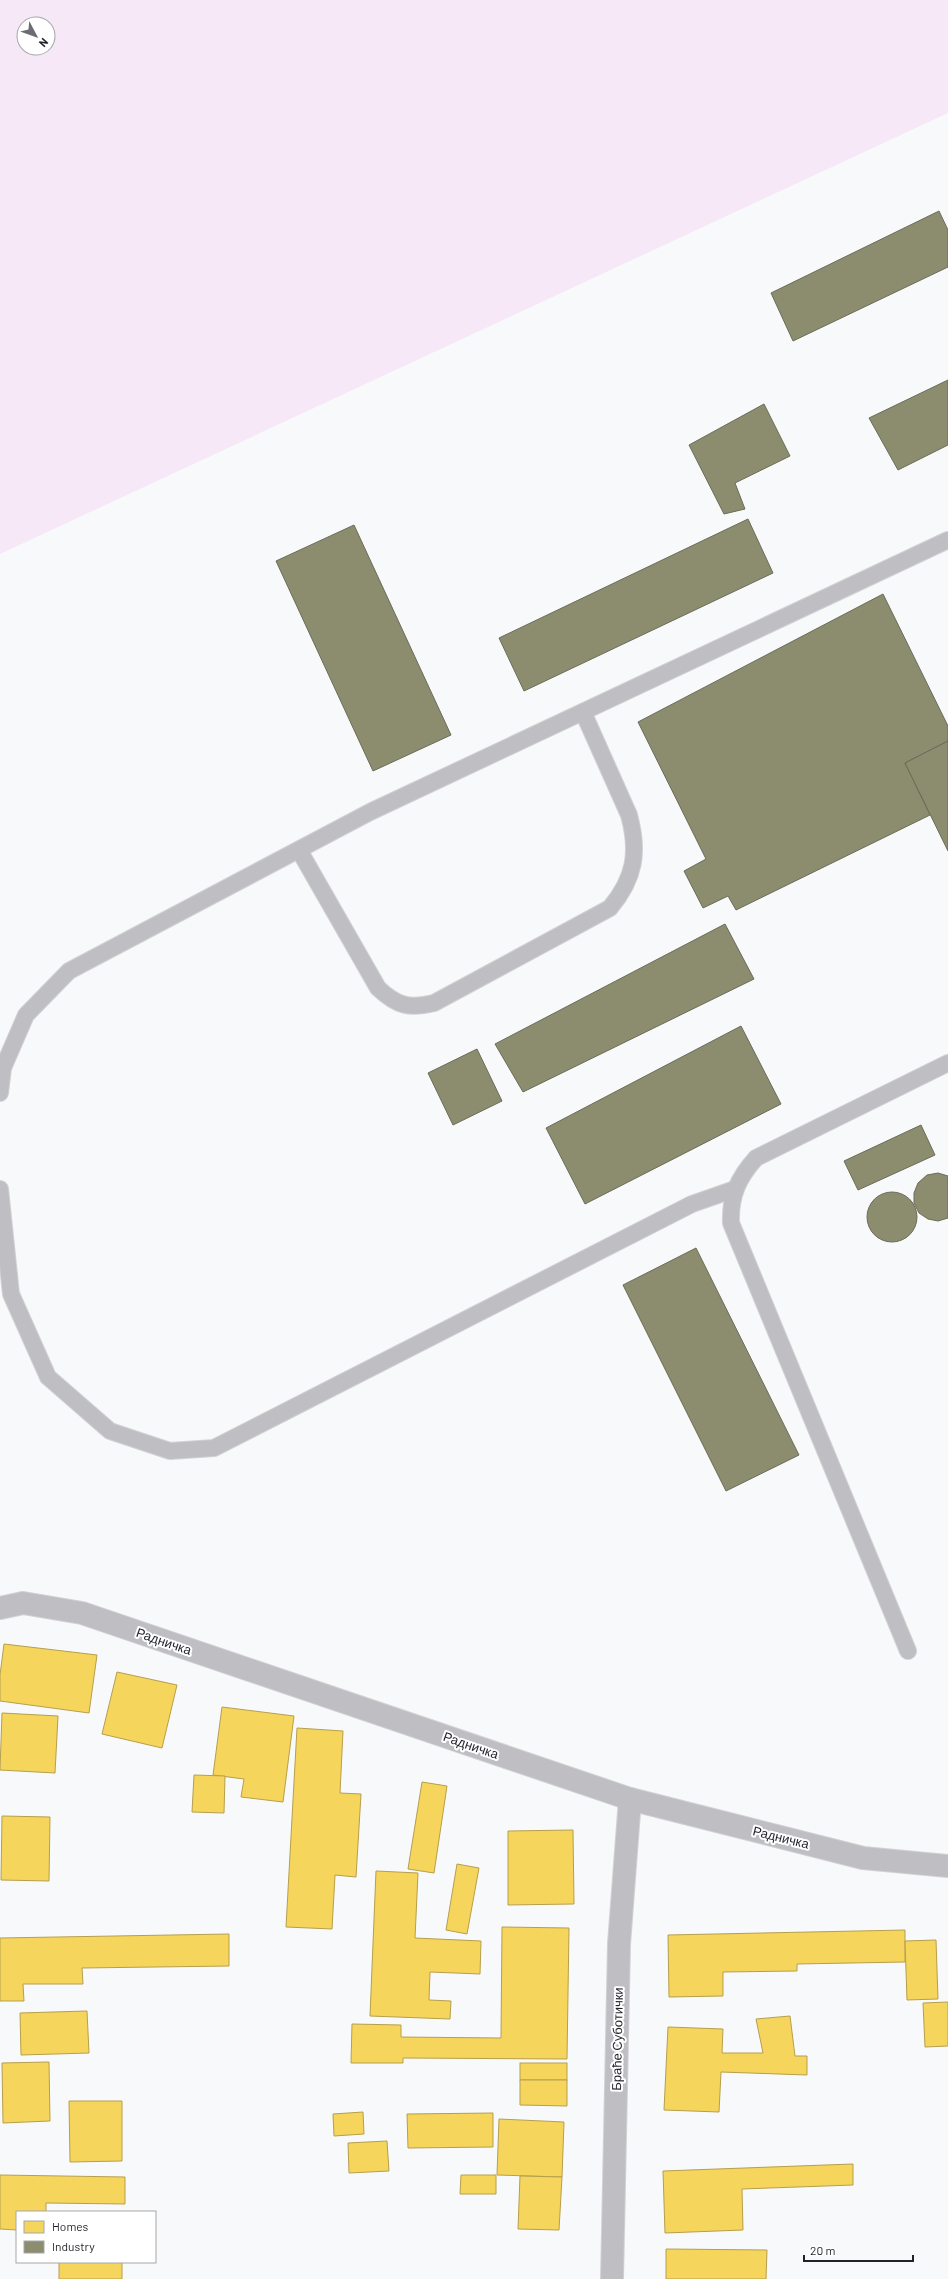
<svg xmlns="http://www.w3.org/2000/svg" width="948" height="2279" font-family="Barlow,sans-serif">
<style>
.green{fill:#f6e8f7;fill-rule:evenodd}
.homes{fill:#f6d55c;stroke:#b69f4c}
.industry{fill:#8c8c6e;stroke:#6b6c59}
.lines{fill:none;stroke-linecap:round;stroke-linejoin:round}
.lane-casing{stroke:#d2d2d4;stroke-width:18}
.street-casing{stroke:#d2d2d4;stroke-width:24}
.lane{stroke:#bfbec3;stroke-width:16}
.street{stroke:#bfbec3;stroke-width:22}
.labels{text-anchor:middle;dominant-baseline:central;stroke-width:4;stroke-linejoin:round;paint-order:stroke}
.street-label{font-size:13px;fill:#1f2228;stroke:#fff}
</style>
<rect width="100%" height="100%" fill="#f8f9fb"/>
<path class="green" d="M 0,0 L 948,0 L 948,113 L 0,554 ZM 24,24 L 48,24 L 48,48 L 24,48 Z"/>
<g class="homes">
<polygon points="4,1644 97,1655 89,1713 0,1701 0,1675"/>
<polygon points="117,1672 177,1685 162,1748 102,1734"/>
<polygon points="222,1707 294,1716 283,1802 241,1797 244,1779 213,1775"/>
<polygon points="2,1713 58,1716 55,1773 0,1770"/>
<polygon points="297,1728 343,1731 340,1793 361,1794 356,1877 335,1875 332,1929 286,1927"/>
<polygon points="194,1775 225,1776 224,1813 192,1812"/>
<polygon points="422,1782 447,1786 434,1873 408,1869"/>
<polygon points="2,1816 50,1817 49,1881 1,1880"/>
<polygon points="573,1830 574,1904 508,1905 508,1831"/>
<polygon points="457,1864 479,1868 467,1934 446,1930"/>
<polygon points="376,1871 418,1873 415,1938 481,1941 480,1974 430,1972 429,2000 451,2001 450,2019 370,2016"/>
<polygon points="502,1927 569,1928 567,2059 403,2058 403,2063 351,2063 352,2024 401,2025 401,2037 501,2038"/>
<polygon points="905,1930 905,1962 797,1964 797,1971 723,1972 723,1996 669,1997 668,1935"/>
<polygon points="229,1934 229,1966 82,1968 83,1984 23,1984 24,2001 0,2001 0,1938"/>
<polygon points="936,1940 938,1999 907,2000 905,1941"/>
<polygon points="948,2002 948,2046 925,2047 923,2003"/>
<polygon points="87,2011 89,2053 21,2055 20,2013"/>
<polygon points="790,2016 795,2056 807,2056 807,2075 721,2072 719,2112 664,2110 668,2027 723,2029 722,2053 763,2053 756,2019"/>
<polygon points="49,2062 50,2121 3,2123 2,2063"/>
<rect x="520" y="2063" width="47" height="17"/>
<polygon points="520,2080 567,2080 567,2106 520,2105"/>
<polygon points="69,2101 122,2101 122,2161 70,2162"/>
<polygon points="363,2112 364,2134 334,2136 333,2114"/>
<polygon points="493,2113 493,2147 408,2148 407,2114"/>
<polygon points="499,2119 564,2122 562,2177 497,2175"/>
<polygon points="387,2141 389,2171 349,2173 348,2143"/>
<polygon points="853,2164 853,2185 742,2189 743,2230 665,2233 663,2171"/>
<polygon points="0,2175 125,2177 125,2204 46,2203 46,2212 17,2212 17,2230 0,2229"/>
<polygon points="461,2175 496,2175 496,2194 460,2194"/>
<polygon points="520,2176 562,2177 559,2230 518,2229"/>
<polygon points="666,2249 767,2250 766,2279 666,2279"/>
<rect x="59" y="2262" width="63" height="17"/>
</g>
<g class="industry">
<polygon points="939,211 948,230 948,267 793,341 771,293"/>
<polygon points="948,380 948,445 898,470 869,418"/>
<polygon points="764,404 790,456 735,483 745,509 724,514 689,445"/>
<polygon points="748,519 773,573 524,691 499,638"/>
<polygon points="354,525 451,735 373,771 276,561"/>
<polygon points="883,594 948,726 948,741 905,763 930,815 736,910 728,896 703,908 684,871 706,859 638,722"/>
<polygon points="948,741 948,851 905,763"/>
<polygon points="725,924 754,979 523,1092 495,1044"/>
<polygon points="741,1026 781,1104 585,1204 546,1128"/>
<polygon points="477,1049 502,1101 453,1125 428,1073"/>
<polygon points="921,1125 935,1155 858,1190 844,1161"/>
<polygon points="938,1173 948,1176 948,1218 938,1221 928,1219 919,1213 914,1203 914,1193 918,1183 927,1175"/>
<circle cx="892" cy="1217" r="25"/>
<polygon points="696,1248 799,1455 726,1491 623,1285"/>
</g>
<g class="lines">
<g class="lane-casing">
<g id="lane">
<path d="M 299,850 L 378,988 C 397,1006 409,1009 434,1003 L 610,908 C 635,878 639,852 629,815 L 583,712"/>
<polyline points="0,1093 3,1068 26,1015 69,971 370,812 948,540"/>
<polyline points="0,1189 11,1294 48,1377 110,1431 170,1451 214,1448 692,1204 735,1189"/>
<path d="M 908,1651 L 731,1223 C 730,1196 738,1178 756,1158 L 948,1063"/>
</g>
</g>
<g class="street-casing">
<g id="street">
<polyline points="0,1608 23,1603 82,1613 630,1799 863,1858 948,1866"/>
<polyline points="612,2279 619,1944 630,1799"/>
</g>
</g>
<use href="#lane" class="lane"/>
<use href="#street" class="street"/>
</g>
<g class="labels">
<g class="street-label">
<text transform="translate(164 1641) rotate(19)">Радничка</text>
<text transform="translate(471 1745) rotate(19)">Радничка</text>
<text transform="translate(781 1837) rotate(14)">Радничка</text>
<text transform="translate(617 2039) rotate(-89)">Браће Суботички</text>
</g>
</g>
<rect x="16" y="2211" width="140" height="52" fill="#ffffff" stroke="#a5a7a9"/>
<rect x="24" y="2221" width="20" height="12" fill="#f6d55c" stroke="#a5a7a9"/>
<text x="52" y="2231" font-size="12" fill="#1f2228">Homes</text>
<rect x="24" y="2241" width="20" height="12" fill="#8c8c6e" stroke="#a5a7a9"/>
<text x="52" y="2251" font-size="12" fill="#1f2228">Industry</text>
<g transform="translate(36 36) rotate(131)"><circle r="19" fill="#ffffff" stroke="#a5a7a9"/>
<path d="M0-3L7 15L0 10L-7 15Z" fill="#6b6d72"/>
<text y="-6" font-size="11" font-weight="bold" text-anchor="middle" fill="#1f2228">N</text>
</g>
<path d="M804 2255v6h109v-6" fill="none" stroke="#1f2228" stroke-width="2"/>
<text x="810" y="2255" font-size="12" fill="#1f2228" stroke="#ffffff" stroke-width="3" paint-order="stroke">20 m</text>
</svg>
